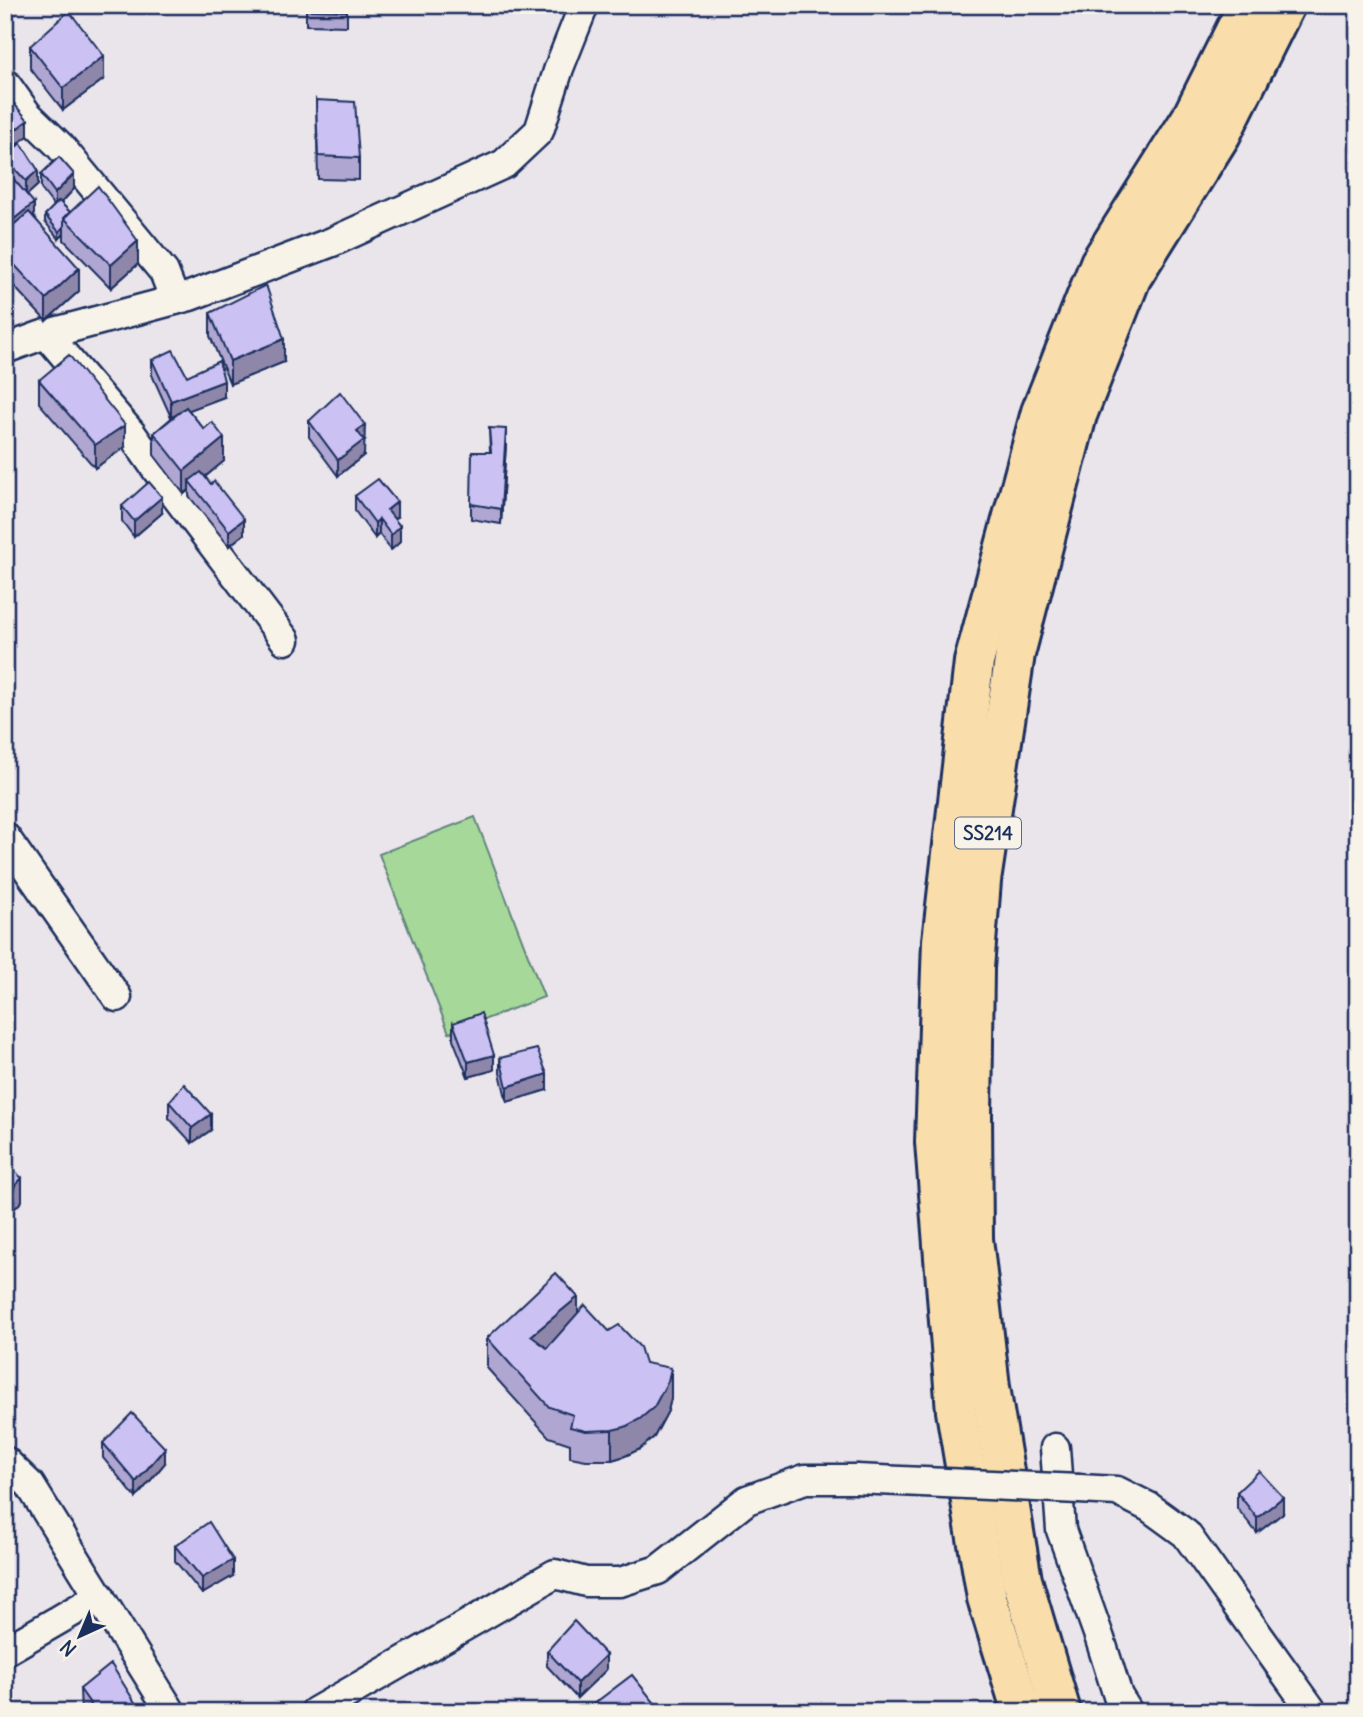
<svg xmlns="http://www.w3.org/2000/svg" width="1363" height="1717" font-family="Delius,sans-serif">
<style>
.green{fill:#a6d899;stroke:#60847c;stroke-width:2}
.lines{fill:none;stroke-linecap:round;stroke-linejoin:round}
.minor-casing{stroke:#1b2f5e;stroke-width:33}
.highway-casing{stroke:#1b2f5e;stroke-width:44}
.minor{stroke:#f7f3e8;stroke-width:28}
.highway{stroke:#f9deab;stroke-width:38}
.minor-bridge-casing{stroke:#1b2f5e;stroke-width:33;stroke-linecap:butt}
.minor-bridge{stroke:#f7f3e8;stroke-width:28}
.wall{fill:#afa6d1;stroke:#1b2f5e;stroke-width:2}
.shaded-wall{fill:#8e87aa;stroke:#1b2f5e;stroke-width:2}
.building{fill:#cbc1f3;stroke:#1b2f5e;stroke-width:2}
.labels{text-anchor:middle;dominant-baseline:central;stroke-width:5;stroke-linejoin:round;paint-order:stroke}
.shield{fill:#f7f3e8;stroke:#5d6a87;stroke-width:2}
.shield-label{font-size:19px;font-weight:bold;fill:#1b2f5e}
</style>
<rect width="100%" height="100%" fill="#eae4eb"/>
<filter id="ink" filterUnits="userSpaceOnUse"><feTurbulence type="fractalNoise" baseFrequency=".0143" numOctaves="2"/><feDisplacementMap in="SourceGraphic" scale="14" xChannelSelector="R" yChannelSelector="G"/><feConvolveMatrix kernelMatrix="1 2 1 2 8 2 1 2 1" color-interpolation-filters="sRGB"/></filter>
<g filter="url(#ink)">
<polygon class="green" points="475,817 544,997 449,1033 379,854"/>
<g class="lines">
<g class="minor-casing">
<g id="minor">
<polyline points="5,83 27,114 60,146 164,272 175,300"/>
<polyline points="46,334 131,433 166,483 285,640"/>
<polyline points="5,349 40,336 190,296 332,242 504,164 539,131 559,68 584,5"/>
<polyline points="5,837 117,997"/>
<polyline points="1055,1448 1061,1530 1100,1639 1118,1696 1128,1712"/>
<polyline points="5,1461 30,1485 171,1712"/>
<polyline points="1079,1489 1117,1491 1149,1507 1186,1534 1313,1712"/>
<polyline points="5,1651 100,1596"/>
<polyline points="315,1712 555,1574 586,1582 620,1582 658,1570 747,1500 805,1479 856,1479"/>
</g>
</g>
<g class="highway-casing">
<g id="highway">
<polyline points="1022,1712 987,1598 956,1411 935,1142 942,941 974,662 1041,412 1100,263 1191,119 1248,5"/>
<polyline points="1061,1712 1022,1580 990,1387 973,1239 972,1116 974,968 981,881 1015,654 1077,415 1131,278 1221,134 1285,5"/>
</g>
</g>
<use href="#minor" class="minor"/>
<use href="#highway" class="highway"/>
<g class="minor-bridge-casing">
<polyline id="minor-bridge" points="856,1479 1079,1489"/>
</g>
<use href="#minor-bridge" class="minor-bridge"/>
</g>
<g class="wall">
<polygon points="306,5 347,5 347,26 306,25"/>
<polygon points="30,46 104,79 63,110 30,68"/>
<polygon points="316,100 359,158 359,180 318,179"/>
<polygon points="5,156 38,185 27,195 34,216 79,291 46,321 10,282 10,269 5,263"/>
<polygon points="41,174 74,189 61,203 70,212 138,264 111,288 64,240 64,234 59,239 45,222 45,215 54,206 41,189"/>
<polygon points="210,313 284,362 230,384 210,336"/>
<polygon points="152,360 187,376 224,397 188,410 224,461 205,477 244,534 229,546 189,496 189,490 184,494 154,455 154,433 176,414 171,417 152,375"/>
<polygon points="39,380 125,447 95,468 39,403"/>
<polygon points="309,421 365,440 364,441 364,455 338,476 309,437"/>
<polygon points="489,428 506,444 501,524 471,519 471,504 490,452"/>
<polygon points="355,496 397,517 395,519 400,542 391,550 379,534 375,538 355,511"/>
<polygon points="122,506 162,513 134,537 122,521"/>
<polygon points="453,1023 494,1070 468,1077 453,1039"/>
<polygon points="500,1058 547,1090 507,1102 500,1073"/>
<polygon points="169,1102 211,1130 192,1143 169,1118"/>
<polygon points="578,1313 609,1331 645,1363 671,1398 668,1411 654,1437 640,1449 625,1456 612,1460 586,1460 570,1457 570,1444 549,1437 487,1368 487,1338"/>
<polygon points="103,1443 165,1463 136,1498 103,1458"/>
<polygon points="1237,1492 1283,1513 1257,1533 1237,1508"/>
<polygon points="175,1546 233,1576 202,1594 175,1561"/>
<polygon points="547,1651 606,1670 577,1698 547,1666"/>
<polygon points="80,1689 141,1712 81,1712"/>
</g>
<g class="shaded-wall">
<polygon points="104,56 104,79 63,110 63,88"/>
<polygon points="28,120 28,136 5,153 5,138"/>
<polygon points="38,170 38,185 26,196 26,181"/>
<polygon points="74,174 74,189 55,209 55,193"/>
<polygon points="34,203 34,218 8,239 8,224"/>
<polygon points="64,226 64,234 59,239 59,232"/>
<polygon points="138,241 138,264 111,288 111,265"/>
<polygon points="79,268 79,291 46,321 46,299"/>
<polygon points="284,339 284,362 230,384 230,361"/>
<polygon points="224,381 224,397 171,417 171,401"/>
<polygon points="125,425 125,447 95,468 95,445"/>
<polygon points="365,425 364,455 338,476 338,460 357,431"/>
<polygon points="506,429 506,444 501,524 501,509"/>
<polygon points="224,438 224,461 194,486 189,481 189,490 184,494 184,471"/>
<polygon points="162,497 162,513 134,537 134,521"/>
<polygon points="397,502 397,517 387,525 387,510"/>
<polygon points="244,519 244,534 229,546 229,531"/>
<polygon points="379,519 379,534 375,538 375,523"/>
<polygon points="400,526 400,542 391,550 391,535"/>
<polygon points="494,1055 494,1070 468,1077 468,1062"/>
<polygon points="547,1074 547,1090 507,1102 507,1087"/>
<polygon points="211,1114 211,1130 192,1143 192,1128"/>
<polygon points="22,1178 22,1201 5,1219 5,1196"/>
<polygon points="578,1297 578,1326 531,1366 531,1336"/>
<polygon points="671,1368 671,1398 668,1411 654,1437 640,1449 625,1456 612,1460 612,1430"/>
<polygon points="165,1448 165,1463 136,1498 136,1482"/>
<polygon points="1283,1497 1283,1513 1257,1533 1257,1518"/>
<polygon points="233,1560 233,1576 202,1594 202,1578"/>
<polygon points="606,1655 606,1670 577,1698 577,1683"/>
</g>
<g class="building">
<polygon points="306,5 347,5 347,11 306,10"/>
<polygon points="69,11 104,56 63,88 30,46"/>
<polygon points="10,99 28,120 5,138 5,103"/>
<polygon points="316,100 355,102 359,158 318,156"/>
<polygon points="21,143 38,170 26,181 5,158 5,156"/>
<polygon points="59,157 74,174 55,193 41,174"/>
<polygon points="5,169 34,203 8,224 5,221"/>
<polygon points="98,186 138,241 111,265 64,218"/>
<polygon points="59,201 70,212 64,218 64,226 59,232 45,215"/>
<polygon points="29,212 79,268 46,299 10,260 15,254 5,240 5,232"/>
<polygon points="266,285 284,339 230,361 210,313"/>
<polygon points="173,350 187,376 219,361 224,381 171,401 152,360"/>
<polygon points="69,355 125,425 95,445 39,380"/>
<polygon points="340,392 365,425 357,431 364,440 338,460 309,421"/>
<polygon points="186,407 204,429 212,422 224,438 184,471 154,433"/>
<polygon points="489,428 506,429 501,509 471,504 472,452 491,452"/>
<polygon points="201,472 211,484 214,481 244,519 229,531 189,481"/>
<polygon points="378,479 397,502 387,510 400,526 391,535 379,519 375,523 355,496"/>
<polygon points="149,482 162,497 134,521 122,506"/>
<polygon points="481,1013 494,1055 468,1062 453,1023"/>
<polygon points="537,1049 547,1074 507,1087 500,1058"/>
<polygon points="184,1084 211,1114 192,1128 169,1102"/>
<polygon points="5,1163 22,1178 5,1196"/>
<polygon points="556,1273 578,1297 531,1336 547,1348 585,1305 609,1331 619,1325 640,1347 645,1363 671,1368 668,1381 654,1407 640,1419 625,1427 612,1430 586,1431 570,1427 573,1415 549,1407 487,1338"/>
<polygon points="132,1413 165,1448 136,1482 103,1443"/>
<polygon points="1259,1471 1283,1497 1257,1518 1237,1492"/>
<polygon points="209,1522 233,1560 202,1578 175,1546"/>
<polygon points="574,1621 606,1655 577,1683 547,1651"/>
<polygon points="111,1664 141,1712 96,1712 80,1689"/>
<polygon points="632,1675 662,1712 583,1712"/>
</g>
</g>
<g class="labels">
<rect class="shield" x="955" y="817.5" width="66" height="31" rx="5"/>
<g class="shield-label">
<text x="988" y="833">SS214</text>
</g>
</g>
<rect width="1363" height="1717" fill="none" stroke="#f7f3e8" stroke-width="28"/>
<rect x="14" y="14" width="1335" height="1689" fill="none" stroke="#1b2f5e" stroke-width="2.5" filter="url(#ink)"/>
<g transform="translate(80 1636) rotate(224)" stroke="#f7f3e8" stroke-width="5" paint-order="stroke">
<path d="M0-5L12 26L0 18L-12 26Z" fill="#1b2f5e"/>
<text y="-10" font-size="19" font-weight="bold" text-anchor="middle" fill="#1b2f5e">N</text>
</g>
</svg>
